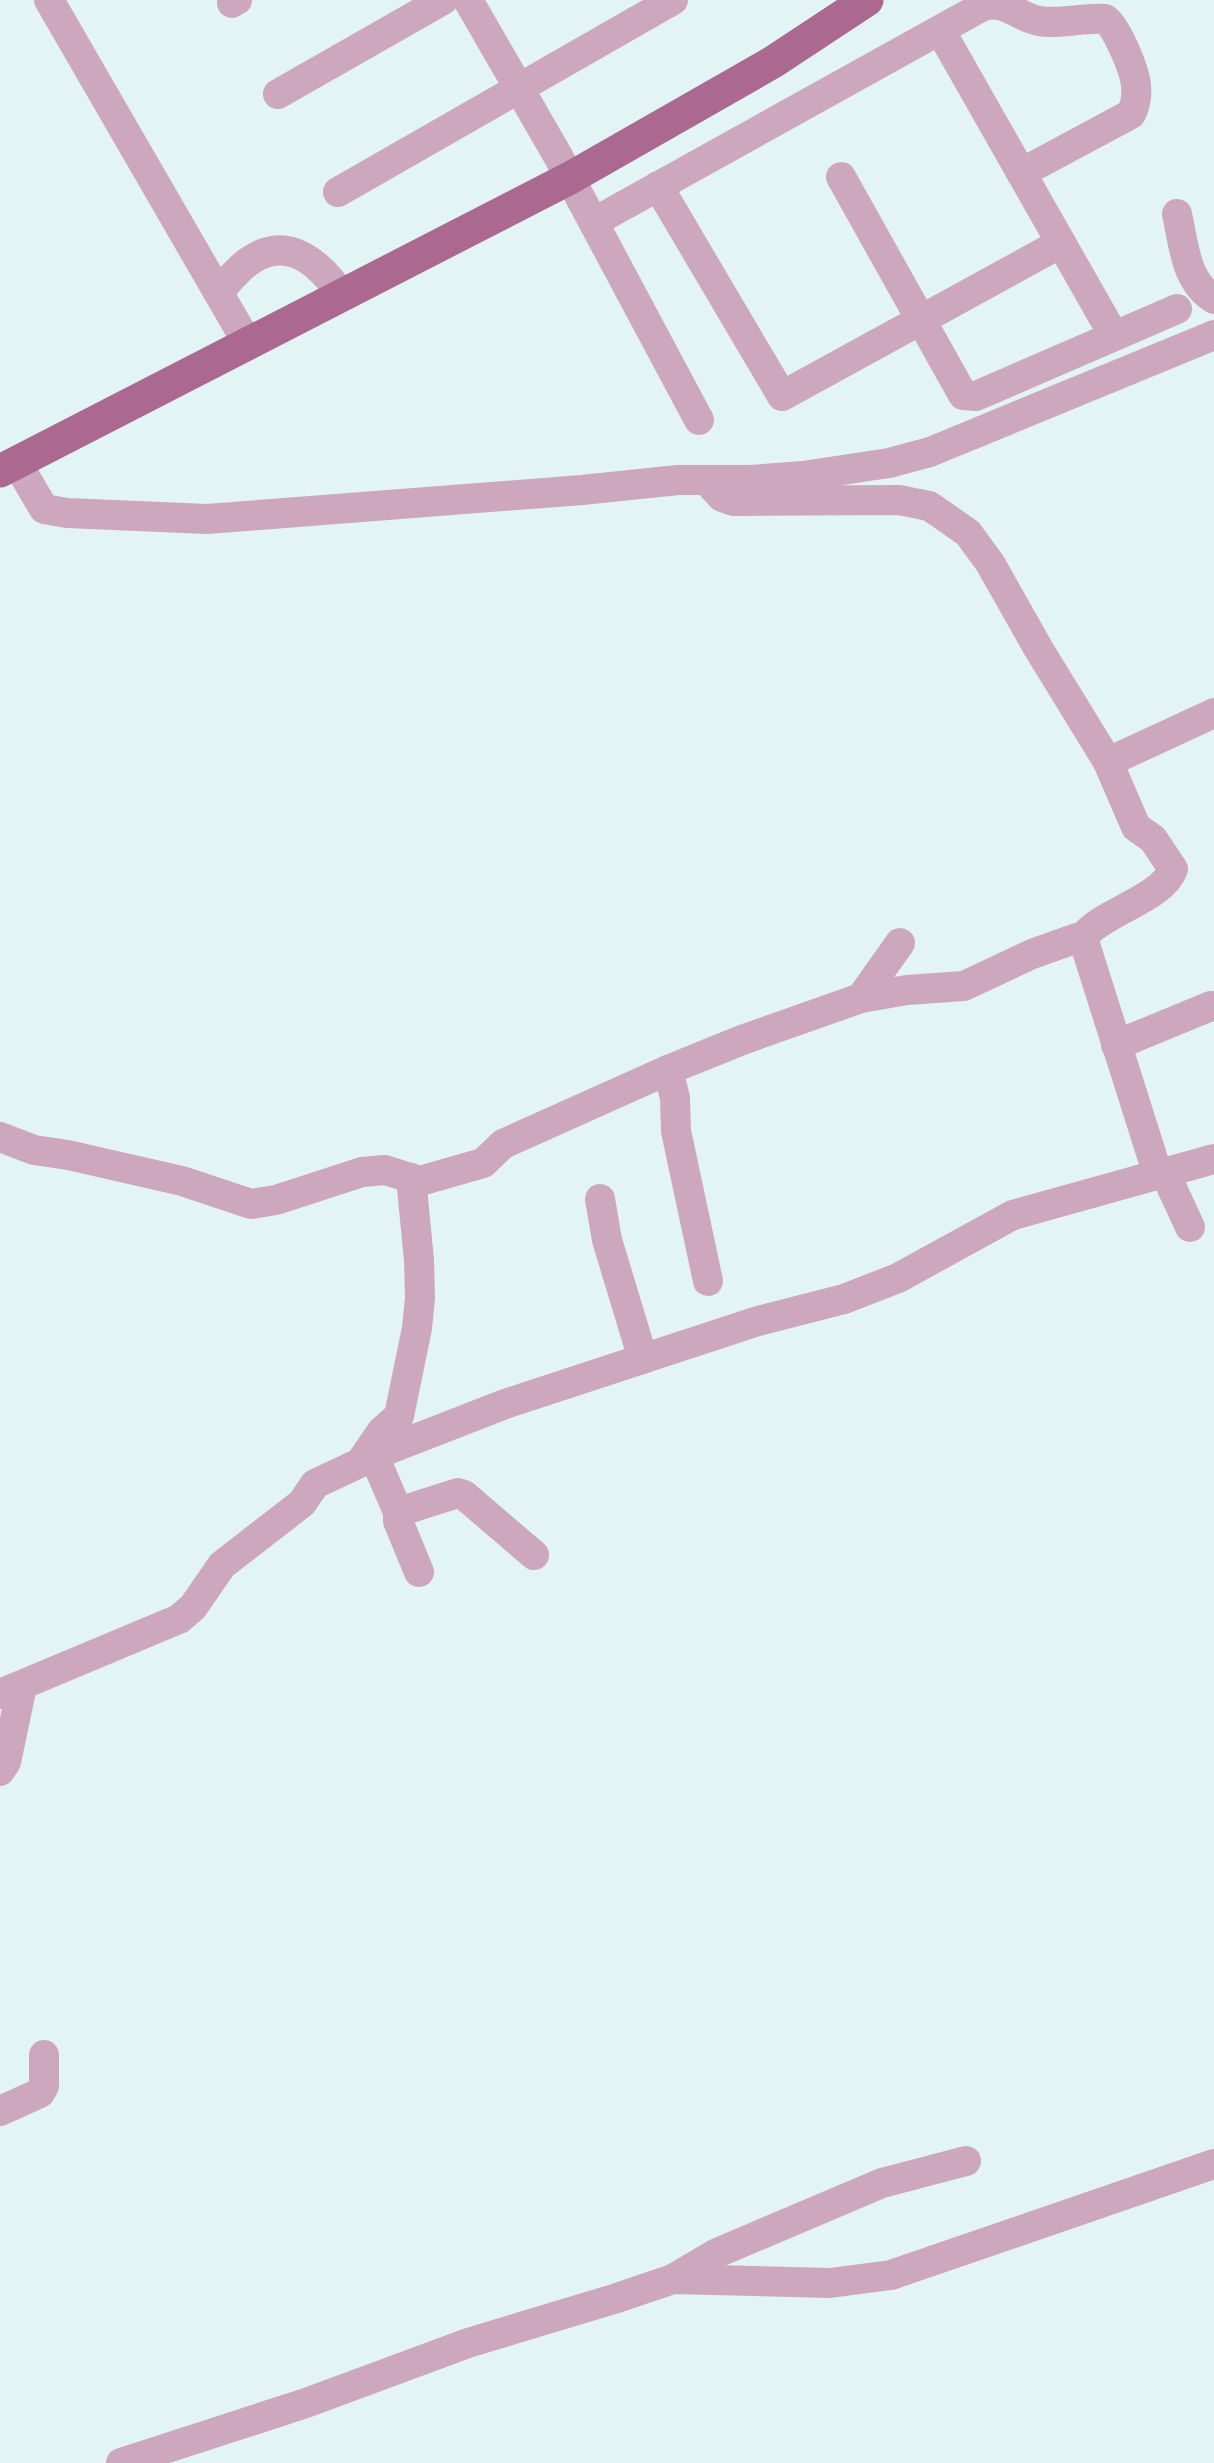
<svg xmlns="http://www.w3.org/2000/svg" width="1214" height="2463" font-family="'PT Sans',sans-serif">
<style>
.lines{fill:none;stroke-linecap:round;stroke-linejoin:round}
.minor{stroke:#cda7bd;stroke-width:30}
.major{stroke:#ab6891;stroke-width:33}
</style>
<rect width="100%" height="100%" fill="#e3f4f5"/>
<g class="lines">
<g class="minor">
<polyline points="49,0 248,344"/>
<polyline points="468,0 558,156 699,420"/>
<polyline points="232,3 237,0"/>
<polyline points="940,30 1114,336"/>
<polyline points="278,94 443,0"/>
<polyline points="841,177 963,395 976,396 1177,309"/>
<polyline points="658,186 782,396 1061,243"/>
<polyline points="338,192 673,0"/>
<path d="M 1177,214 C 1184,245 1185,281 1214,299"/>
<path d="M 594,222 L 983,6 C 1005,0 1015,14 1035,20 C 1057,26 1082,17 1105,19 C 1117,27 1135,71 1136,86 C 1137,95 1135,106 1131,114 L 1021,173"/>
<path d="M 218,292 C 228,282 237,270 248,262 C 288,233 320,264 342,295"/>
<polyline points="17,463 44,509 67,513 207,519 582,490 678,480 750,480 803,476 889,463 930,452 1214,335"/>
<polyline points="706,480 722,497 733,501 899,500 929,506 938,512 968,533 990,563 1038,648 1108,762 1214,713"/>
<path d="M 1083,938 C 1097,914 1163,899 1173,869 L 1153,839 L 1136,827 L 1108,762"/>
<polyline points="861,998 900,943"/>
<polyline points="1116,1045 1211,1006"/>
<polyline points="668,1070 675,1098 676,1131 708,1281"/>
<polyline points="0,1137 34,1150 68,1155 182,1181 251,1204 276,1200 362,1172 385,1170 420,1181 483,1163 503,1144 668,1070 742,1040 861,998 907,990 964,986 1032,954 1077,938 1083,938 1158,1175"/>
<polyline points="1165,1173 1190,1227"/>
<polyline points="600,1199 607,1240 643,1359"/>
<polyline points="374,1456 398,1512 458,1493 464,1495 534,1555"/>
<polyline points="362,1460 382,1431 399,1416 417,1328 420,1298 419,1260 411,1178"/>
<polyline points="398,1512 398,1521 419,1572"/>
<polyline points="0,1694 179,1619 193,1607 222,1565 302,1503 315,1484 387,1450 505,1404 758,1321 844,1299 898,1278 1013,1215 1214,1159"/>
<polyline points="0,1771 6,1762 22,1686"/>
<polyline points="0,2111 40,2093 44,2086 44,2055"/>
<polyline points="673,2279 717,2253 882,2183 966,2161"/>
<polyline points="121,2463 306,2403 468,2343 614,2299 673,2279 830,2283 891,2275 1214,2164"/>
</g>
<polyline class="major" points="0,471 570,178 773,62 867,0"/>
</g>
</svg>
